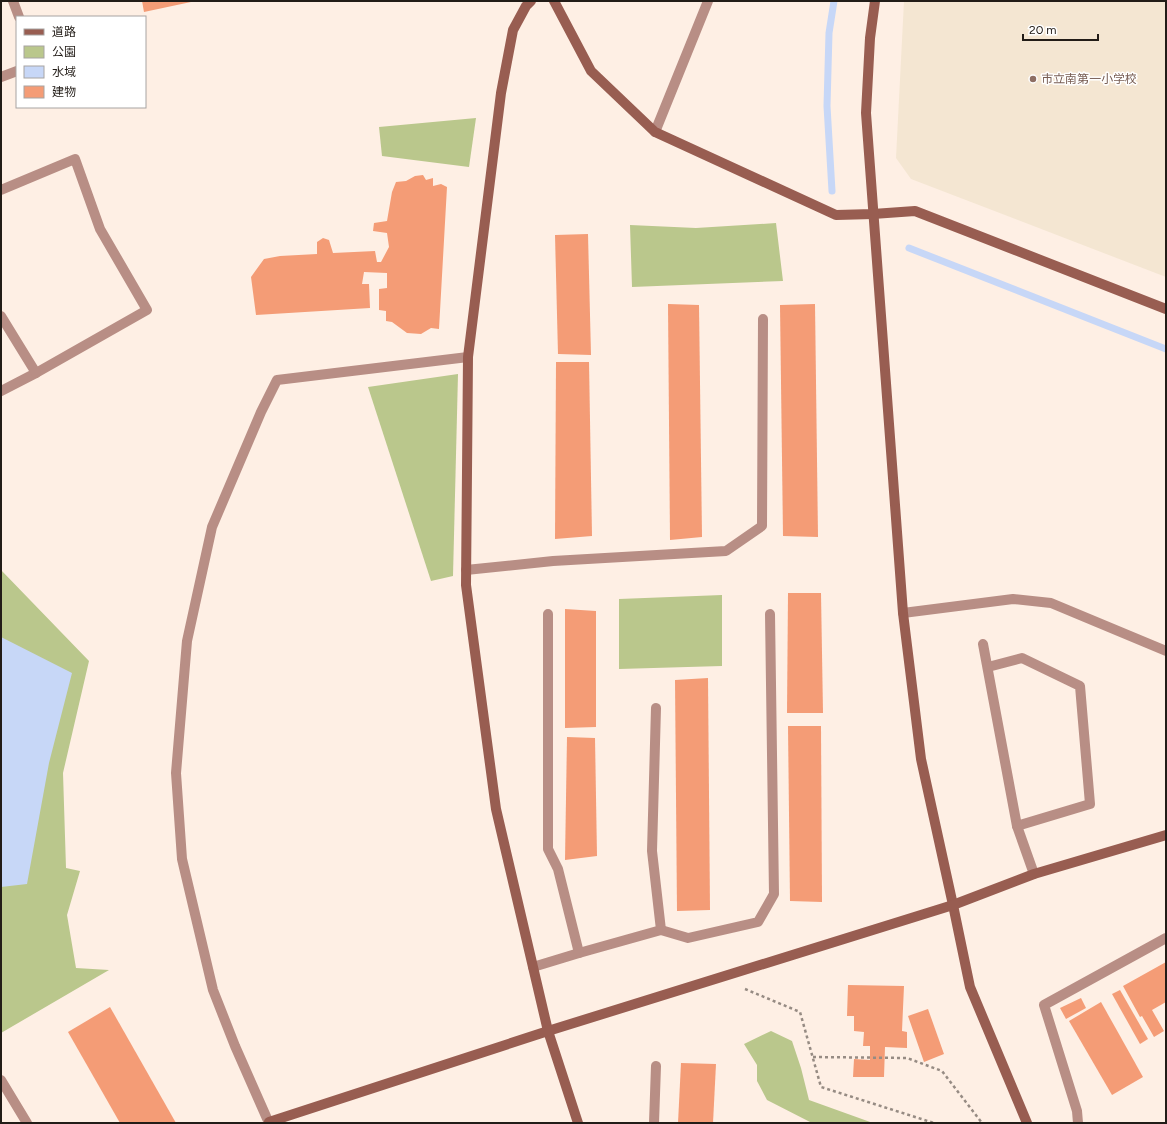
<svg xmlns="http://www.w3.org/2000/svg" width="1167" height="1124" font-family="Figtree,'Noto Sans JP',sans-serif">
<style>
.education{fill:#f4e6d2}
.green{fill:#bac78c}
.water{fill:#c7d7f7}
.lines{fill:none;stroke-linecap:round;stroke-linejoin:round}
.stream{stroke:#c7d7f7;stroke-width:7}
.building{fill:#f49c76}
.path{stroke:#968b83;stroke-width:2.5;stroke-dasharray:3 3;stroke-linecap:butt}
.lane{stroke:#b88e85;stroke-width:10}
.street{stroke:#b88e85;stroke-width:10}
.secondary{stroke:#985d51;stroke-width:10}
.education-dot{fill:#8d6e63;stroke:#fff;stroke-width:1.5}
.labels{text-anchor:middle;dominant-baseline:central;stroke-width:3;stroke-linejoin:round;paint-order:stroke}
.education-label{font-size:12px;fill:#785e54;stroke:#fff;text-anchor:start}
</style>
<rect width="100%" height="100%" fill="#feefe4"/>
<polygon class="education" points="904,1 1166,1 1166,277 911,179 896,158"/>
<g class="green">
<polygon points="476,118 469,167 382,156 379,127"/>
<polygon points="776,223 783,281 632,287 630,225 696,228"/>
<polygon points="458,374 453,576 431,581 368,387"/>
<polygon points="1,570 89,661 63,773 66,868 80,871 67,915 76,968 109,970 1,1033"/>
<polygon points="722,595 722,666 619,669 619,599"/>
<polygon points="771,1031 792,1041 801,1068 809,1100 873,1123 812,1123 767,1100 757,1081 757,1065 744,1044"/>
</g>
<polygon class="water" points="1,637 72,673 49,763 27,884 1,887"/>
<g class="lines">
<g class="stream">
<polyline points="832,191 827,106 829,33 834,1"/>
<polyline points="909,248 1166,349"/>
</g>
</g>
<g class="building">
<polygon points="142,1 191,1 191,2 144,12"/>
<polygon points="423,175 426,180 433,178 433,186 441,184 447,187 439,329 431,328 421,334 407,333 392,322 386,321 386,311 379,310 379,289 387,288 387,273 364,272 362,284 369,284 370,308 256,315 251,277 264,259 280,256 317,254 317,242 323,238 329,240 333,253 375,251 377,262 381,262 389,247 387,233 373,231 374,223 387,221 392,192 396,182 406,181 415,176"/>
<polygon points="588,234 591,355 558,354 555,235"/>
<polygon points="668,304 699,305 702,537 670,540"/>
<polygon points="815,304 818,537 783,536 780,305"/>
<polygon points="556,362 589,362 592,536 555,539"/>
<polygon points="788,593 821,593 823,713 787,713"/>
<polygon points="565,609 596,611 596,727 565,728"/>
<polygon points="708,678 710,910 677,911 675,680"/>
<polygon points="788,726 821,726 822,902 790,901"/>
<polygon points="567,737 595,738 597,856 565,860"/>
<polygon points="1166,962 1166,1002 1152,1010 1164,1031 1154,1037 1142,1016 1140,1017 1123,986"/>
<polygon points="848,985 904,986 902,1031 907,1032 907,1048 885,1047 884,1077 853,1077 854,1059 870,1060 870,1046 863,1046 864,1032 854,1031 854,1016 847,1016"/>
<polygon points="1120,990 1148,1039 1140,1044 1112,994"/>
<polygon points="1081,998 1086,1008 1066,1019 1060,1008"/>
<polygon points="1101,1002 1143,1077 1112,1095 1069,1021"/>
<polygon points="110,1007 176,1123 120,1123 68,1032"/>
<polygon points="928,1009 944,1054 924,1062 908,1016"/>
<polygon points="681,1063 716,1064 713,1123 678,1123"/>
</g>
<g class="lines">
<g class="path">
<polyline points="745,989 800,1012 821,1087 934,1123"/>
<polyline points="813,1057 907,1058 942,1071 982,1123"/>
</g>
<g class="lane">
<polyline points="466,570 553,561 726,551 762,526 763,319"/>
<polyline points="903,613 1013,599 1051,603 1166,651"/>
<polyline points="983,644 1017,826 1034,874"/>
<polyline points="988,667 1022,658 1080,686 1090,804 1017,826"/>
<polyline points="661,930 688,938 758,922 774,894 770,614"/>
<polyline points="579,953 661,930 652,851 656,708"/>
<polyline points="533,967 579,953 558,869 548,849 548,614"/>
<polyline points="654,1123 656,1066"/>
<polyline points="1078,1123 1077,1111 1044,1005 1166,938"/>
</g>
<g class="street">
<polyline points="13,1 19,17"/>
<polyline points="1,77 17,71"/>
<polyline points="655,132 708,1"/>
<polyline points="1,190 75,159 100,229 147,310 36,373 1,391"/>
<polyline points="1,316 36,373"/>
<polyline points="1,1080 27,1123"/>
<polyline points="269,1123 235,1046 213,990 182,859 176,773 187,641 212,527 261,412 277,380 468,357"/>
</g>
<g class="secondary">
<polyline points="531,1 526,6 513,30 501,93 468,357 466,585 496,809 548,1031 578,1123"/>
<polyline points="554,1 591,71 655,132 836,215 873,214 915,211 1166,309"/>
<polyline points="875,1 870,38 866,113 903,613 921,759 953,905 970,987 1027,1123"/>
<polyline points="269,1122 548,1031 953,905 1034,874 1166,835"/>
</g>
</g>
<circle class="education-dot" cx="1033" cy="79" r="4"/>
<g class="labels">
<g class="education-label">
<text x="1041" y="79">市立南第一小学校</text>
</g>
</g>
<rect width="1167" height="1124" fill="none" stroke="#221c17" stroke-width="4"/>
<rect x="16" y="16" width="130" height="92" fill="#ffffff" stroke="#a7a4a2"/>
<rect x="24" y="29" width="20" height="6" fill="#985d51" stroke="#a7a4a2"/>
<text x="52" y="36" font-size="12" fill="#221c17">道路</text>
<rect x="24" y="46" width="20" height="12" fill="#bac78c" stroke="#a7a4a2"/>
<text x="52" y="56" font-size="12" fill="#221c17">公園</text>
<rect x="24" y="66" width="20" height="12" fill="#c7d7f7" stroke="#a7a4a2"/>
<text x="52" y="76" font-size="12" fill="#221c17">水域</text>
<rect x="24" y="86" width="20" height="12" fill="#f49c76" stroke="#a7a4a2"/>
<text x="52" y="96" font-size="12" fill="#221c17">建物</text>
<path d="M1023 34v6h75v-6" fill="none" stroke="#221c17" stroke-width="2"/>
<text x="1029" y="34" font-size="12" fill="#221c17" stroke="#ffffff" stroke-width="3" paint-order="stroke">20 m</text>
</svg>
